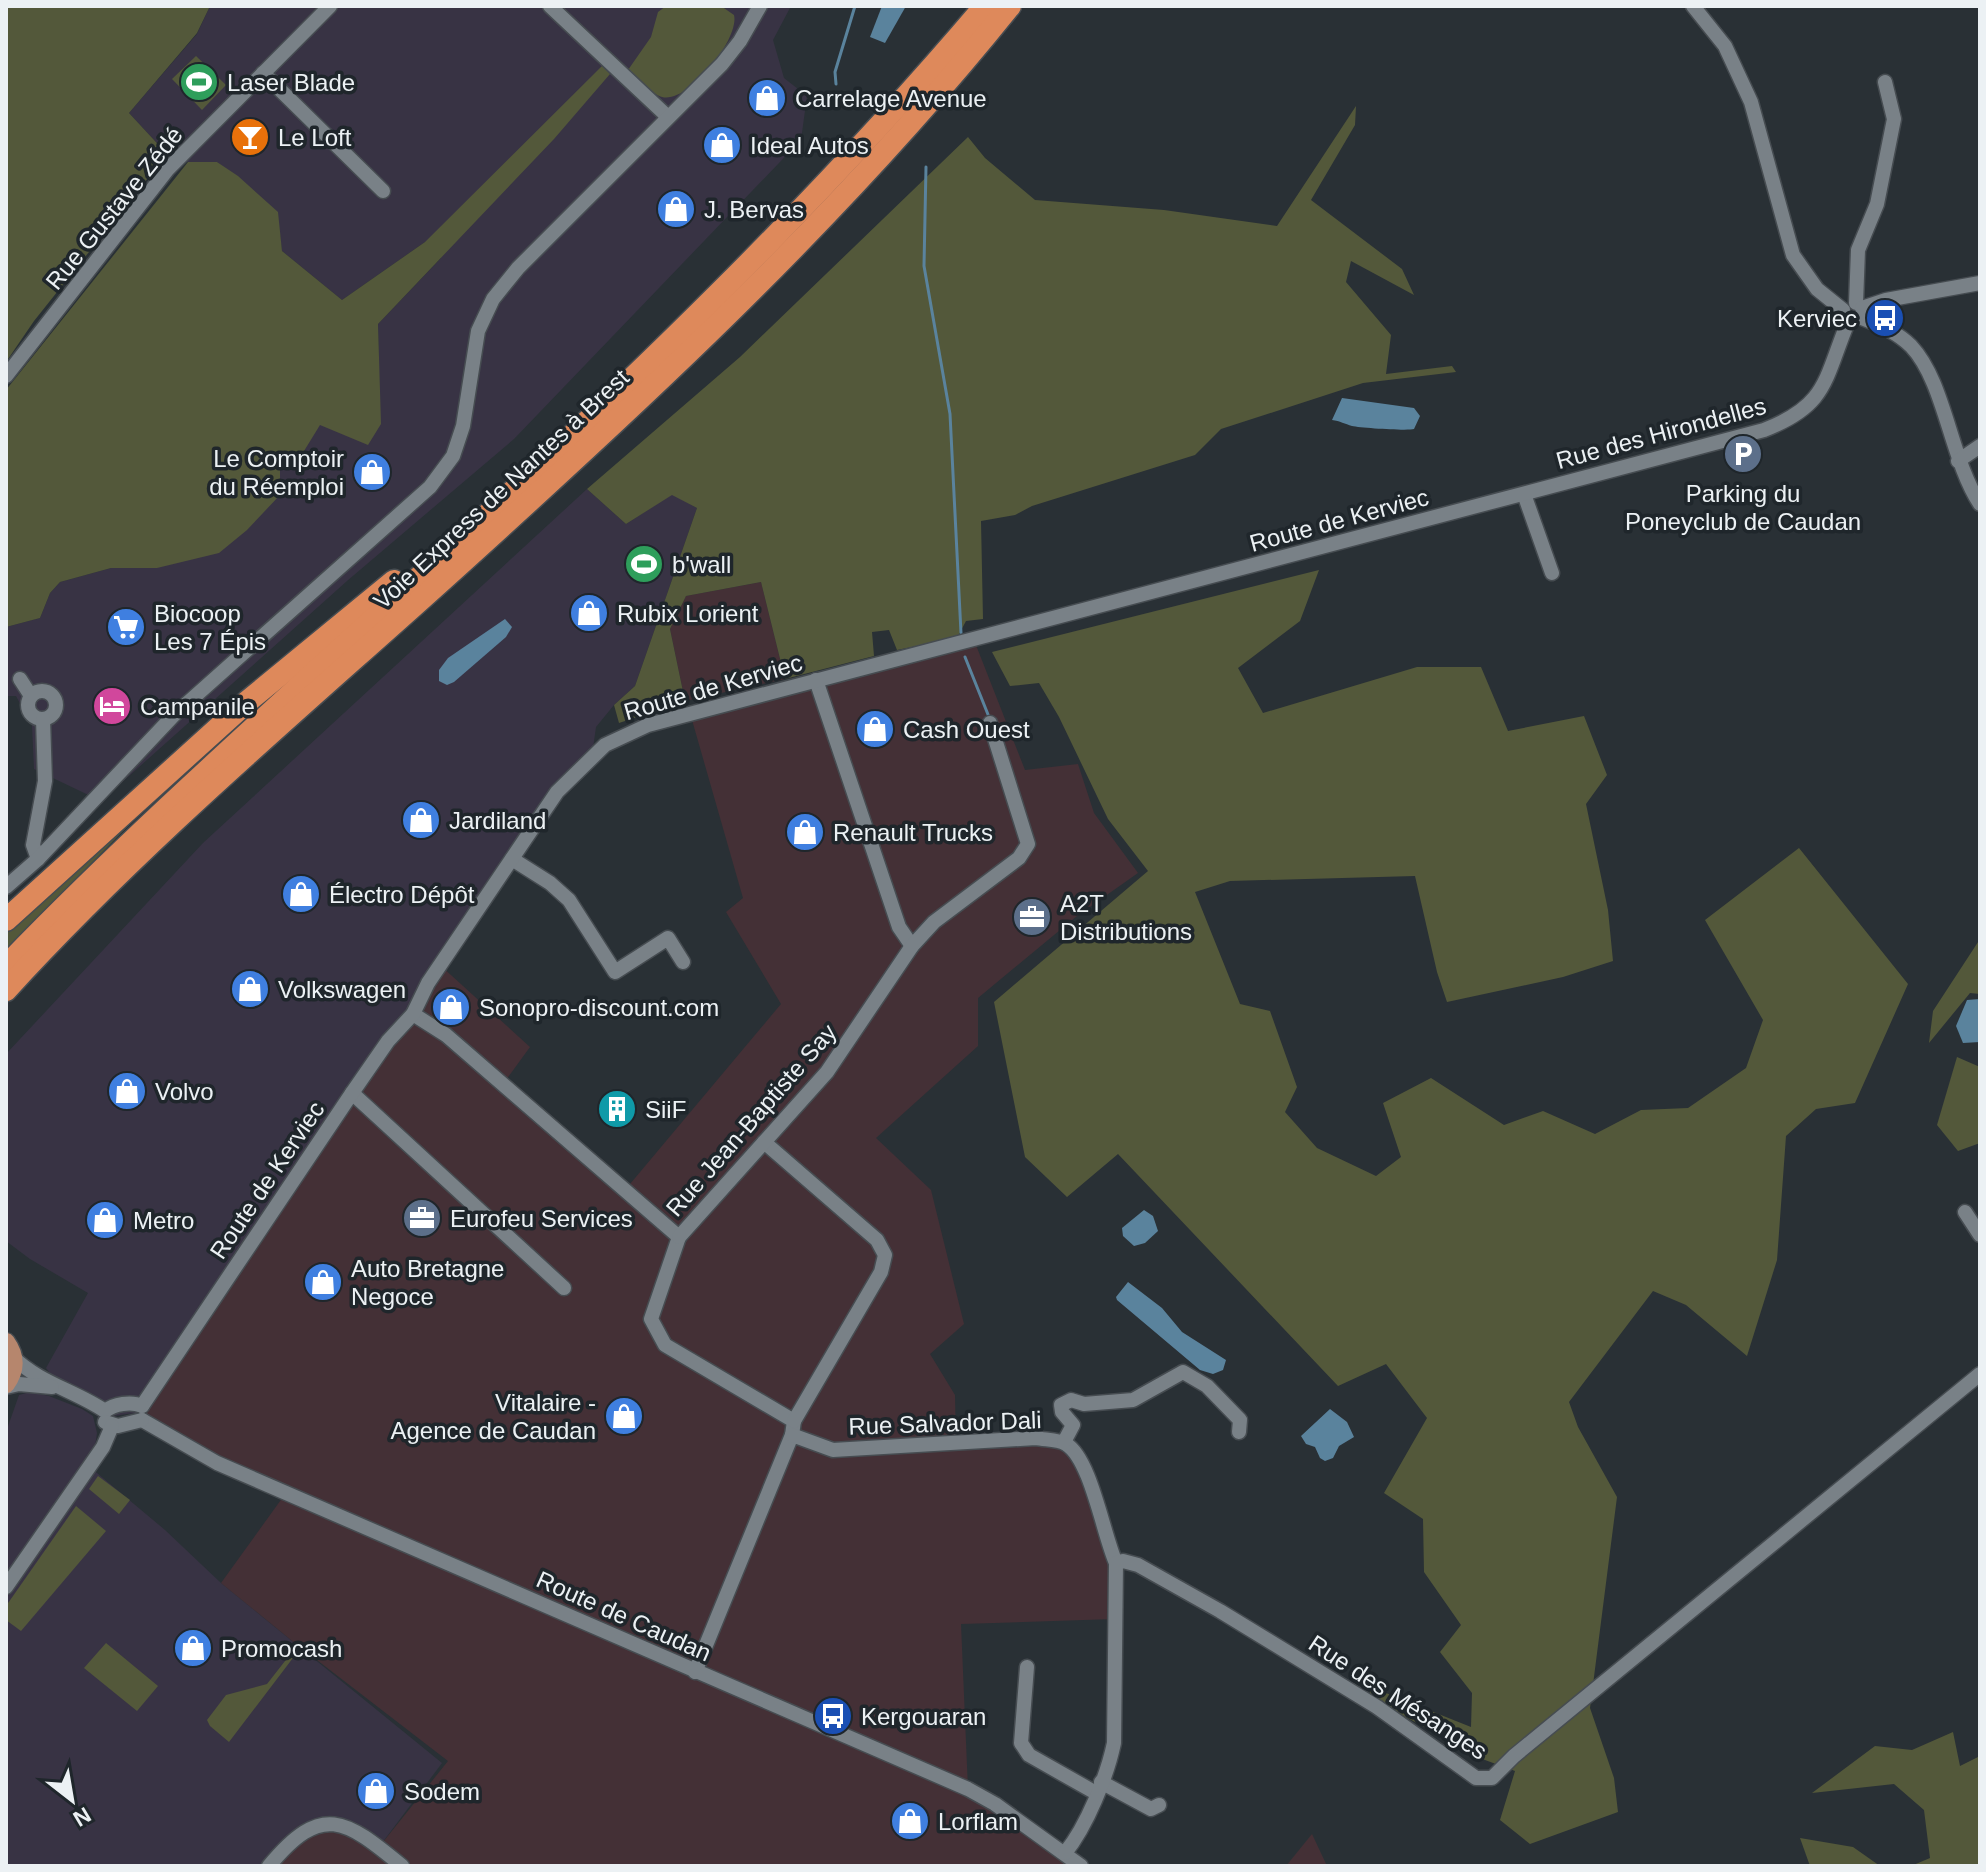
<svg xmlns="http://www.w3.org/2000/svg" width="1986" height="1872" font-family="Arial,sans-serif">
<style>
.commercial{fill:#383344}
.industrial{fill:#443036}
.green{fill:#53583a}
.water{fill:#5a839d}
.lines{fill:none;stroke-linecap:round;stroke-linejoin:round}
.stream{stroke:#5a839d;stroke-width:3}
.minor-casing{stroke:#464c51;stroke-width:17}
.major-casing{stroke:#464c51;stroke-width:21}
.highway-casing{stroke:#464c51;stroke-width:25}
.minor{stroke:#798187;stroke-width:14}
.major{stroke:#b6866d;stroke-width:18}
.highway{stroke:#de895b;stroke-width:22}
.labels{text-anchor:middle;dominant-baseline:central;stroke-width:7;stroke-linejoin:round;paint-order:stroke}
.poi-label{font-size:24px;fill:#ecf1f4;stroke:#1f262b;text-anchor:start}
.street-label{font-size:24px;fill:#ecf1f4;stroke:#1f262b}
</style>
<rect width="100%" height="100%" fill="#293035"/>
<g class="commercial">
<polygon points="210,6 791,6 773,40 784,78 807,96 801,140 514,439 347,581 101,801 34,769 32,726 16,696 6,696 6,627 40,618 50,593 60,582 111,568 157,568 303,451 320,424 380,424 378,324 441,258 425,242 342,300 282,251 277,212 217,162 188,162 167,154 129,113 197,34"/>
<polygon points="587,489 626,524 672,494 697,508 635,686 614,705 596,727 592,755 575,772 135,1413 113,1416 61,1388 46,1368 88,1293 30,1259 6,1241 6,1054 203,843"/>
<polygon points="30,1392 49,1396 82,1409 93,1416 97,1433 95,1447 85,1463 165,1530 221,1583 442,1763 379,1847 269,1866 6,1866 6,1432 19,1395"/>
</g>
<g class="industrial">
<polygon points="761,582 785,679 685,701 670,629 686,596"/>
<polygon points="974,640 1025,770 1078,764 1094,813 1138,873 1077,916 978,998 978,1046 876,1138 931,1190 964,1324 930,1354 955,1395 956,1442 1036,1438 1077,1453 1116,1563 1114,1619 961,1624 968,1789 1081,1866 269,1866 319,1824 379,1847 448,1761 291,1640 221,1583 283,1497 217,1463 135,1413 440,965 530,1047 503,1084 625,1190 781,1004 726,912 743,898 690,713"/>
<polygon points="1312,1834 1327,1866 1286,1866"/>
</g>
<g class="green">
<polygon points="6,6 210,6 197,33 129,113 167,154 34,321 6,362"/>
<path d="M 666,6 L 721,6 L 734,15 C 740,38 689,104 662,97 C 651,94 637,78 628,70 L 651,37 L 658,12 Z"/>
<polygon points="196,56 226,85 202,110 172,79"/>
<polygon points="602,66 610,74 554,139 378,324 381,424 368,445 320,425 304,451 280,469 280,495 247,530 219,553 157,568 111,568 60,582 50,593 40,618 6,627 6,390 188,162 217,162 238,176 278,212 282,251 342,300 425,242"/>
<polygon points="1356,106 1355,125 1311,200 1402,269 1414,295 1351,261 1346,282 1391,335 1386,374 1452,366 1456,372 1363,383 1221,429 1195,455 1032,506 1015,515 981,521 983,619 966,621 957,638 897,650 889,630 872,632 874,656 785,679 761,582 686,596 670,629 685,701 619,723 614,705 635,686 697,508 672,495 626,524 587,489 740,357 968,137 985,158 1035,200 1164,210 1277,226"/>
<polygon points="1319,570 1300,621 1238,668 1263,713 1417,667 1481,667 1508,731 1584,716 1607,775 1586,804 1608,910 1613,961 1563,977 1447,1002 1437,972 1415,876 1230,881 1195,892 1240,1004 1270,1011 1297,1087 1285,1112 1317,1148 1376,1176 1401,1157 1383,1103 1431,1078 1504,1125 1543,1111 1595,1134 1641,1110 1688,1108 1746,1068 1763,1020 1705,920 1799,848 1908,984 1855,1103 1816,1109 1786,1136 1777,1260 1747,1356 1686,1305 1653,1291 1569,1402 1578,1427 1617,1497 1590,1708 1614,1778 1618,1812 1530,1844 1500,1820 1515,1771 1485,1760 1369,1697 1371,1687 1471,1727 1472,1693 1440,1652 1461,1625 1424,1572 1423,1519 1384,1493 1427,1418 1386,1364 1338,1386 1118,1154 1067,1197 1025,1157 994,1002 1148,871 1108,819 1059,717 1039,683 1010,686 992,652"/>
<polygon points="123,822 129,825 6,950 6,930"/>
<polygon points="1980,939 1980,994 1970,993 1929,1043 1933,1011"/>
<polygon points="1957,1057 1980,1067 1980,1143 1958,1151 1937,1125"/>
<polygon points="98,1476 130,1500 119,1514 89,1489"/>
<polygon points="76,1506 106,1531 21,1631 6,1620 6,1606"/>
<polygon points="106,1643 158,1686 137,1711 84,1668"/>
<polygon points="296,1647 299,1650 229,1742 210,1726 207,1720 226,1695 267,1684"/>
<polygon points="1953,1732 1960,1766 1980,1756 1980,1866 1911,1866 1930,1858 1924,1810 1894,1784 1812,1793 1875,1746 1912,1750"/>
<polygon points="1800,1838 1853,1847 1880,1866 1810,1866"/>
</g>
<g class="water">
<polygon points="882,6 906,6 885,43 870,37"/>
<path d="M 1342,398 L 1414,408 L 1420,416 L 1414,429 C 1408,431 1361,428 1352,426 C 1345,424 1340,421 1332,420 Z"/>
<polygon points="505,619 512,627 506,637 454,682 447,685 439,681 439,670 448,658"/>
<polygon points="1980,999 1980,1042 1963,1043 1956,1026 1967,1000"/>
<polygon points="1144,1210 1153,1216 1158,1231 1145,1243 1134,1246 1123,1236 1122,1228"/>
<polygon points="1128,1282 1162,1308 1182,1332 1226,1360 1223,1370 1213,1374 1200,1370 1117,1300 1116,1297"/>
<polygon points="1330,1409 1347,1422 1354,1437 1339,1446 1333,1458 1325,1461 1320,1458 1315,1447 1306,1444 1301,1436"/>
</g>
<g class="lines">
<g class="stream">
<polyline points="836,84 835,72 855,6"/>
<polyline points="926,167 924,266 950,414 961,633"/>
<polyline points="965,657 989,717"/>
</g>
<g class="minor-casing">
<g id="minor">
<polyline points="550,6 668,117"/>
<polyline points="1693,6 1725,46 1751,102 1793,255 1817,289 1843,310"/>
<polyline points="263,73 383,191"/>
<polyline points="1856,303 1858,250 1877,204 1894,119 1885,82"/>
<polyline points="1862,308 1886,300 1980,283"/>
<path d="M 1862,318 C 1879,325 1897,332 1911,346 C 1945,382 1950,458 1980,504"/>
<polyline points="6,376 168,169 330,6"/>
<polyline points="1958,461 1980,446"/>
<polyline points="1524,494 1552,573"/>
<polyline points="20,679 31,696"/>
<polyline points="816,680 899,927 912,946"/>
<circle cx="42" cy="705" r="14"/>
<polyline points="38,859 33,845 45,781 43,719"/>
<polyline points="512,859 550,883 569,900 615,972 668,938 683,962"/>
<polyline points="6,887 38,859 174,715 430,487 453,456 463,426 478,331 493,299 518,268 722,64 740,41 760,6"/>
<polyline points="413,1014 446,1035 679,1237 651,1319 665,1345 794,1421 792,1435 695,1672"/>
<polyline points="352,1093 564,1288"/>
<polyline points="764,1142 877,1240 885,1255 881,1272 794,1421"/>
<polyline points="1965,1212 1980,1235"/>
<polyline points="679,1237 827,1072 912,946 934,922 1019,858 1028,844 990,723"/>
<path d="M 13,1357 C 39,1383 76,1391 105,1411"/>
<polyline points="6,1387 19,1384 52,1387"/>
<path d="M 142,1406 L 352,1093 L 388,1041 L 413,1014 L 428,983 L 557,792 L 605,745 L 648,725 L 1764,430 C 1828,405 1824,380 1848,322"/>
<path d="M 105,1411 C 114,1404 131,1401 142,1406"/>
<polyline points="142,1420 217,1463 968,1789 995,1804 1081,1866"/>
<polyline points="105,1422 118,1426 142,1420"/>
<path d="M 792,1435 L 833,1450 L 1036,1438 C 1045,1440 1058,1439 1066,1444 C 1091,1459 1103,1534 1116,1563"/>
<polyline points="1064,1442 1073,1425 1062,1412 1061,1405 1071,1400 1084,1404 1133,1400 1183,1372 1207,1386 1240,1420 1239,1432"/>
<polyline points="6,1587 103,1447 112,1426"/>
<polyline points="1027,1667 1021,1743 1029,1755 1096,1793"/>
<polyline points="1101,1782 1151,1809 1159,1805"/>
<path d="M 1065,1853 C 1087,1826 1107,1776 1114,1743 L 1116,1563 L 1123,1561 L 1138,1565 L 1220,1611 L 1377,1707 L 1476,1778 L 1492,1778 L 1514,1756 L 1980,1374"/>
<path d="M 269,1866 C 322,1802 345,1819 402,1866"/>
</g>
</g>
<g class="major-casing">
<path id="major" d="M 6,1342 C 16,1356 16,1370 6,1384"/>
</g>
<g class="highway-casing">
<g id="highway">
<polyline points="6,920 248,701 394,581"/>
<path d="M 6,966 C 144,823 292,694 438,560 C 630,385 817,204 985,6"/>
<path d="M 6,990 C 133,851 277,728 418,602 C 625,416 835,224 1010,6"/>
</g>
</g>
<use href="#minor" class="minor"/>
<use href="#major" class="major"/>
<use href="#highway" class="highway"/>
</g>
<defs>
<g id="stadium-disc" transform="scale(2)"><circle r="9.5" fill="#2e9e5b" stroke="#1f262b"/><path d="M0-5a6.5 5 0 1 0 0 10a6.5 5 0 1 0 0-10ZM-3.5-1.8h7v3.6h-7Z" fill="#fff"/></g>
<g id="shop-disc" transform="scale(2)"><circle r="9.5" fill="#3f7fe0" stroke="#1f262b"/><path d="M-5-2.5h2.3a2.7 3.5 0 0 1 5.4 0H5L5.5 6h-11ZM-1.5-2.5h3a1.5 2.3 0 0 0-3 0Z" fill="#fff"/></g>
<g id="bar-disc" transform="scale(2)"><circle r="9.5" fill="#e8710a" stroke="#1f262b"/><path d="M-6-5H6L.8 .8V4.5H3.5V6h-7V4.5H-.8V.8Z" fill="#fff"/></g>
<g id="bus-disc" transform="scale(2)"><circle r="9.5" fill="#1a4fb4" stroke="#1f262b"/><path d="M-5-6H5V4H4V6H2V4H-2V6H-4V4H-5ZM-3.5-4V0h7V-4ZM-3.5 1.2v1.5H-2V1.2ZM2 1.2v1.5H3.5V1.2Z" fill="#fff"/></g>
<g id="parking-disc" transform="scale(2)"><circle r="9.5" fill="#5c6f8a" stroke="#1f262b"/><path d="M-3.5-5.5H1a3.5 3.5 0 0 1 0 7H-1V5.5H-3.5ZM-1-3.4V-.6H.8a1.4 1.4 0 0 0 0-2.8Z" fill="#fff"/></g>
<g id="supermarket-disc" transform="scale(2)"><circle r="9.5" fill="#3f7fe0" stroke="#1f262b"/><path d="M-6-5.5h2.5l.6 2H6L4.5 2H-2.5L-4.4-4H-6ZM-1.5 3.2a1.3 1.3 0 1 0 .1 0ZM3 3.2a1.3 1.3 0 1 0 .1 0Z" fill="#fff"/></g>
<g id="hotel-disc" transform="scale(2)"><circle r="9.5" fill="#d1479c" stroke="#1f262b"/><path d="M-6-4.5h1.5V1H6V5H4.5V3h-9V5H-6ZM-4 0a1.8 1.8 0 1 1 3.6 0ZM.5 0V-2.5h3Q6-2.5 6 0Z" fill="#fff"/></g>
<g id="office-disc" transform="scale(2)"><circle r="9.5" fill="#5c6f8a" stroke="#1f262b"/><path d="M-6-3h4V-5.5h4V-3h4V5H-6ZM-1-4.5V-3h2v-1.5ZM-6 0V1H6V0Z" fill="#fff"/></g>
<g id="building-disc" transform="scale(2)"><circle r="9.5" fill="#0f9aa8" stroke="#1f262b"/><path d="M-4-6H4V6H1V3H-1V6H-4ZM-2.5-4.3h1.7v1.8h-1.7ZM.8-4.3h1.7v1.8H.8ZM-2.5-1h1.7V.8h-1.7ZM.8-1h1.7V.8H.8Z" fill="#fff"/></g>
</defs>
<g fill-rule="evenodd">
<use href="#stadium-disc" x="199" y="82"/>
<use href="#shop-disc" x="767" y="98"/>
<use href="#bar-disc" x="250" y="137"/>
<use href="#shop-disc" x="722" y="145"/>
<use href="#shop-disc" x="676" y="209"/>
<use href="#bus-disc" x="1885" y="318"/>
<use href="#parking-disc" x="1743" y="454"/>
<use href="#shop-disc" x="372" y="472"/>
<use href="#stadium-disc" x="644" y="564"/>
<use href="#shop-disc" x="589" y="613"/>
<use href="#supermarket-disc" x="126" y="627"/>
<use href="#hotel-disc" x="112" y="706"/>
<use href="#shop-disc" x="875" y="729"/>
<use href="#shop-disc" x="421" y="820"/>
<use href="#shop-disc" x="805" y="832"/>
<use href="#shop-disc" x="301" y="894"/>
<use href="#office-disc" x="1032" y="917"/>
<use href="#shop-disc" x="250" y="989"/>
<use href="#shop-disc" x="451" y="1007"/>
<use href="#shop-disc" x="127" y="1091"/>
<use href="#building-disc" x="617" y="1109"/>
<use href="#office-disc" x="422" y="1218"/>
<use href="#shop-disc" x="105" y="1220"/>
<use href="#shop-disc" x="323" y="1282"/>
<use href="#shop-disc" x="624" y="1416"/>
<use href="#shop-disc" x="193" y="1648"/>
<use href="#bus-disc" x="833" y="1716"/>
<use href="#shop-disc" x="376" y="1791"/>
<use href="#shop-disc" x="910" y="1821"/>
</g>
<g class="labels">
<g class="poi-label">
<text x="227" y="82">Laser Blade</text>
<text x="795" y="98">Carrelage Avenue</text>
<text x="278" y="137">Le Loft</text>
<text x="750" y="145">Ideal Autos</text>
<text x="704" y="209">J. Bervas</text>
<text x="1857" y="318" text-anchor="end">Kerviec</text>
<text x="344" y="458" text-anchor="end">Le Comptoir<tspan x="344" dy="28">du Réemploi</tspan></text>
<text x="1743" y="493" text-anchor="middle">Parking du<tspan x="1743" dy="28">Poneyclub de Caudan</tspan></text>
<text x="672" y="564">b'wall</text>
<text x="154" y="613">Biocoop<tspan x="154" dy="28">Les 7 Épis</tspan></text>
<text x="617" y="613">Rubix Lorient</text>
<text x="140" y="706">Campanile</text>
<text x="903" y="729">Cash Ouest</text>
<text x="449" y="820">Jardiland</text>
<text x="833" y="832">Renault Trucks</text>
<text x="329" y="894">Électro Dépôt</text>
<text x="1060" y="903">A2T<tspan x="1060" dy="28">Distributions</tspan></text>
<text x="278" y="989">Volkswagen</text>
<text x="479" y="1007">Sonopro-discount.com</text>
<text x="155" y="1091">Volvo</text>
<text x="645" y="1109">SiiF</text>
<text x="450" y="1218">Eurofeu Services</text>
<text x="133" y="1220">Metro</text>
<text x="351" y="1268">Auto Bretagne<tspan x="351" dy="28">Negoce</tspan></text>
<text x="596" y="1402" text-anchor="end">Vitalaire -<tspan x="596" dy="28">Agence de Caudan</tspan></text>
<text x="221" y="1648">Promocash</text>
<text x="861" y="1716">Kergouaran</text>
<text x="404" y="1791">Sodem</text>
<text x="938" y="1821">Lorflam</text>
</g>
<g class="street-label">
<text transform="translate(114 208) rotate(-51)">Rue Gustave Zédé</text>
<text transform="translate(1661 433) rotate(-15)">Rue des Hirondelles</text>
<text transform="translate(501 489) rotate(-43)">Voie Express de Nantes à Brest</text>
<text transform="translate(1339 520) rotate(-15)">Route de Kerviec</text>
<text transform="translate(713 687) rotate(-16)">Route de Kerviec</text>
<text transform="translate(751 1120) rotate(-49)">Rue Jean-Baptiste Say</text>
<text transform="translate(267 1180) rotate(-56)">Route de Kerviec</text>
<text transform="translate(945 1423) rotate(-2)">Rue Salvador Dali</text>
<text transform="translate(624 1616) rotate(24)">Route de Caudan</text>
<text transform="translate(1398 1697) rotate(33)">Rue des Mésanges</text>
</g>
</g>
<rect width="1986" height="1872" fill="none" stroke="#ecf1f4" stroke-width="16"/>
<g transform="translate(72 1800) rotate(149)" stroke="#1f262b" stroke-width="6" paint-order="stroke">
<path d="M0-6L14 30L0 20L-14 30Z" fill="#ecf1f4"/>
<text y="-12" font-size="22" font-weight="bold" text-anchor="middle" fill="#ecf1f4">N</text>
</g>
</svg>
